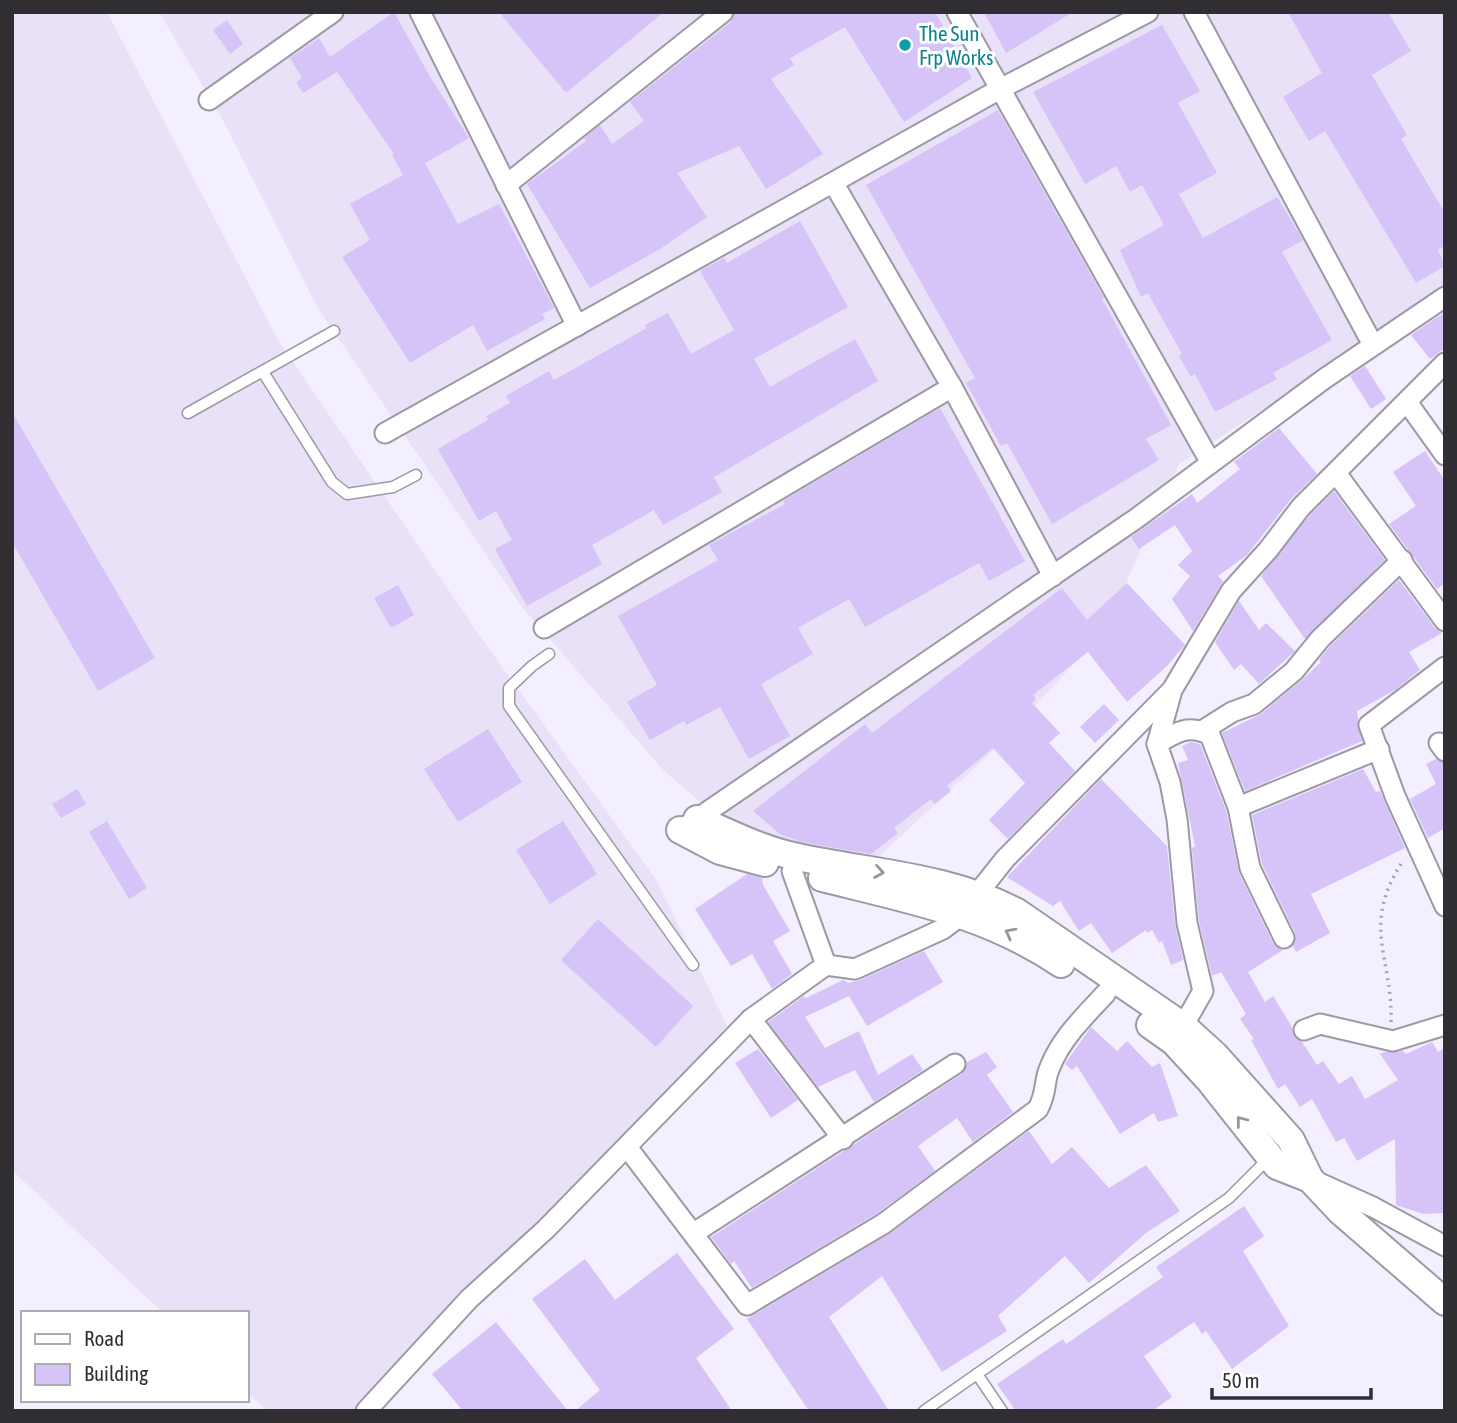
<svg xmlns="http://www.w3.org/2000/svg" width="1457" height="1423" font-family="'Asap Condensed',sans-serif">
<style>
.built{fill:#e9e1f7}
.building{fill:#d6c3f7}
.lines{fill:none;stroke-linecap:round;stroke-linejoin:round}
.lane-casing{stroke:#9d98a6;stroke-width:13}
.street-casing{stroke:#9d98a6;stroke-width:23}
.secondary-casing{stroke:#9d98a6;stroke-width:30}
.path{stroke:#a6a2ad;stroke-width:3.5;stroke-dasharray:2 5;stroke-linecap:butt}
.lane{stroke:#fff;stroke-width:10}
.street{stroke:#fff;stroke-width:19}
.secondary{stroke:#fff;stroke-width:26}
.oneway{stroke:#989699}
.culture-dot{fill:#0f9aa8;stroke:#fff;stroke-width:2.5}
.labels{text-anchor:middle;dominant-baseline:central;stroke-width:6;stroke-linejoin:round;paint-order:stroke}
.culture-label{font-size:21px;fill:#0d838f;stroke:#fff;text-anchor:start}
</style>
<rect width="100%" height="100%" fill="#f4effe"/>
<g class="built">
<polygon points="12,12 107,12 278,340 484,642 657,881 727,1026 356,1411 267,1411 247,1392 247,1313 163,1313 12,1170"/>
<polygon points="159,12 1445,12 1445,291 1179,464 1105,630 998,746 875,860 845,860 730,827 664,771 522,607 317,307 222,118"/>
</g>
<g class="building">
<polygon points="394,12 429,75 469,138 425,163 458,224 499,204 554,308 542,314 545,319 487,351 473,325 410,363 342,257 370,240 350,204 403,175 392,155 394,154 337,72 303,93 296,82 302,78 290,58 319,38 330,57"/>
<polygon points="499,12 664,12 566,93"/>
<polygon points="735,12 935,12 972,78 904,122 845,27 790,58 794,65 771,79 823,154 766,189 739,146 677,173 707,217 660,249 590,288 527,184 586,141 584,138 600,125 612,144 644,121 630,102 731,22"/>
<polygon points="984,12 1073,12 1006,53"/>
<polygon points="1288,12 1388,12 1411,51 1372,75 1407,135 1401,139 1445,213 1445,245 1438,250 1445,266 1416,283 1325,131 1309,141 1283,97 1322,73"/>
<polygon points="227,20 243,44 230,54 213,30"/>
<polygon points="1162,25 1200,91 1178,103 1217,173 1179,194 1203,238 1277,197 1303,240 1282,252 1332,340 1273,373 1277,379 1215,412 1195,374 1191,377 1179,356 1182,354 1148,293 1141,297 1120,250 1164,225 1142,185 1130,192 1116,166 1085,184 1033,92"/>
<polygon points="998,110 1104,298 1102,299 1171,425 1146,439 1159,460 1052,524 1007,443 1001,446 966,383 975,378 866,185"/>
<polygon points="800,221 848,307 754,359 770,387 855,339 878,381 714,477 722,492 663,525 654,510 592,545 602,564 527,606 495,549 512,540 496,511 479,521 438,449 488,420 486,416 510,403 506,396 549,371 554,380 647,328 645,325 668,313 691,354 734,330 700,271 724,258 727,263"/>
<polygon points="1445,312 1445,348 1430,359 1411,335"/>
<polygon points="1365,366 1386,399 1371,409 1350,376"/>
<polygon points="940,408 1025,561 989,581 979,563 865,627 849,599 798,628 813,654 761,684 790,736 749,759 720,707 686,725 684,721 650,740 627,702 657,685 618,616 718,560 709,545 785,504 783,501"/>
<polygon points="12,412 155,658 98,691 12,542"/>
<polygon points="1279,428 1317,474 1291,499 1247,555 1218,576 1223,581 1193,631 1172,599 1190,576 1178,565 1192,551 1175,525 1139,549 1131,537 1192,494 1197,503 1240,469 1234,462"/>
<polygon points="1425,451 1445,481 1445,583 1437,589 1389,524 1416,506 1393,472"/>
<polygon points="1334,491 1385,560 1305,639 1261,576 1310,515"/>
<polygon points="1399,580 1435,628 1442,633 1409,652 1420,670 1395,690 1357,711 1362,741 1245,791 1222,733 1261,714 1302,680 1321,662 1319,660 1329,647"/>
<polygon points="1127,583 1185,645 1167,666 1127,702 1088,652 1033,695 1036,699 1032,703 1060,733 1049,743 1075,771 1008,839 989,820 1025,783 993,748 947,786 951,791 935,804 931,799 894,828 898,833 871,854 801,842 780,834 753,811 865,724 872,733 1062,588 1087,620"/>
<polygon points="398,585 414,615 391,628 374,598"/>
<polygon points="1239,601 1259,630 1266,623 1295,651 1259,684 1241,664 1234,670 1215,642"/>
<polygon points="1104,704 1119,720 1095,743 1080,727"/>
<polygon points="488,729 522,782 458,822 424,769"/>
<polygon points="1191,742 1200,744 1226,810 1239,873 1273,943 1283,950 1248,972 1265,1002 1273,996 1292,1027 1293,1035 1302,1042 1317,1065 1323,1061 1339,1084 1352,1076 1365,1099 1398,1080 1380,1054 1385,1052 1403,1051 1406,1054 1432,1042 1438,1052 1445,1048 1445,1213 1423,1214 1396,1205 1395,1139 1357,1161 1344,1138 1336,1142 1312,1099 1300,1107 1285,1084 1278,1089 1251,1040 1254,1039 1240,1019 1246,1014 1221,972 1212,976 1199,921 1192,848 1195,846 1178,763 1188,760 1182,746"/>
<polygon points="1436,759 1445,763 1445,828 1428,838 1410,799 1436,784 1426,764"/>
<polygon points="1363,769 1376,792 1380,791 1405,848 1311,894 1330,933 1296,952 1293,946 1295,933 1262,864 1252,815"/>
<polygon points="1101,779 1167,846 1175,924 1183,960 1171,965 1162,941 1159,943 1152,930 1147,933 1146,930 1112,953 1091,923 1079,931 1060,901 1053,906 1007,877"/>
<polygon points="77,789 86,804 61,818 52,804"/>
<polygon points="107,821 147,888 129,899 89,832"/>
<polygon points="563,821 597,874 550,904 516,850"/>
<polygon points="747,874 762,878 763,885 790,931 773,941 792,974 772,989 752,954 731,966 695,909"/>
<polygon points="598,919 693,1006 656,1047 561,960"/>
<polygon points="924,951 943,982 867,1026 849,996 805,1017 825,1048 859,1031 878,1075 912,1054 923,1070 874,1102 855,1070 818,1087 768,1022 804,996 806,998 843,980 849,983 860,980"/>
<polygon points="1091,1027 1117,1051 1127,1041 1152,1067 1160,1063 1178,1116 1158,1122 1154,1113 1120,1134 1077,1066 1072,1070 1065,1064"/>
<polygon points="758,1049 798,1100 771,1118 735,1063"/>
<polygon points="986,1052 997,1067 987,1075 1013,1112 973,1142 957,1118 918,1146 935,1171 876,1214 752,1288 734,1261 731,1264 711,1237 962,1074 967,1062"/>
<polygon points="1029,1131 1052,1164 1072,1147 1109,1188 1146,1165 1180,1211 1146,1233 1089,1283 1065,1256 998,1316 1007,1331 942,1372 882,1276 829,1317 889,1411 809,1411 747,1319 889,1234"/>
<polygon points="1244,1206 1264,1236 1243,1251 1289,1326 1232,1369 1206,1331 1202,1334 1194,1322 1144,1356 1172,1397 1152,1411 1016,1411 997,1384 1063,1339 1066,1344 1163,1277 1156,1267"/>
<polygon points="677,1253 734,1329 696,1358 732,1411 575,1411 600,1390 532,1299 585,1259 615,1300"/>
<polygon points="496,1322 568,1411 463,1411 432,1374"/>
</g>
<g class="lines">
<g class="lane-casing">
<g id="lane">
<polyline points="263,372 332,482 347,494 393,487 416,475"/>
<polyline points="188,413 334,331"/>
<polyline points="549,654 532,666 509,688 509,706 693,965"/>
<polyline points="977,1374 1002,1411"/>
<polyline points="924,1411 1229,1198 1270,1157"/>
</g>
</g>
<g class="street-casing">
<g id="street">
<polyline points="420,12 577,326"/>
<polyline points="957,12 1211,463"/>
<polyline points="1194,12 1373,345"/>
<polyline points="209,100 333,12"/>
<polyline points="834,184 952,387 1053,576"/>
<polyline points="506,185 723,12"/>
<polyline points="1407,402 1445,455"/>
<polyline points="385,433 1000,89 1148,12"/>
<polyline points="1336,473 1445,621"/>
<polyline points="544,628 952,387"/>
<polyline points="1445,667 1369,725 1395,796 1445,906"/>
<polyline points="1171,694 1157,744 1170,782 1177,819 1187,923 1203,991 1178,1035"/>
<polyline points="1202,731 1232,712 1254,704 1294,671 1320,639 1402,560"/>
<polyline points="1439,743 1445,751"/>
<path d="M 1157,744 C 1176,732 1189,724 1210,735 L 1238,807 L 1250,868 L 1284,938"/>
<polyline points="1238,807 1379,749"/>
<polyline points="688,825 1137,518 1324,379 1445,297"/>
<polyline points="792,871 826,965"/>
<polyline points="978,893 1005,859 1172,690 1231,591 1268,550 1301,507 1445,363"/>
<polyline points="751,1019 843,1139"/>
<polyline points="1304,1030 1320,1024 1393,1041 1445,1025"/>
<path d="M 627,1147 L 747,1305 L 883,1224 L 1038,1109 C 1048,1090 1043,1082 1050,1067 C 1062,1037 1085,1016 1106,993"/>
<polyline points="1317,1182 1373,1207 1445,1246"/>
<polyline points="694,1233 955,1064"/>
<polyline points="366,1411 469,1299 546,1229 751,1019 826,965 855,969 943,929 963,914"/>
</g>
</g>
<g class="secondary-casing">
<g id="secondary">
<path d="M 697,819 C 730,833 762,850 798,857 C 872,873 949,876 1017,912 L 1183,1026 L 1215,1055 L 1291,1140 L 1310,1179 L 1341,1212 L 1445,1302"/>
<polyline points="680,830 720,851 765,863"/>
<path d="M 822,878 C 909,900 985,913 1061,964"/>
<polyline points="1150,1025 1174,1042 1209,1080 1277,1166 1310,1179"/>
</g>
</g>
<path class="path" d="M 1391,1022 C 1393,957 1360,926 1403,861"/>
<use href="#lane" class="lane"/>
<use href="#street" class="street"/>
<use href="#secondary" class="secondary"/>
</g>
<defs><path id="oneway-chevron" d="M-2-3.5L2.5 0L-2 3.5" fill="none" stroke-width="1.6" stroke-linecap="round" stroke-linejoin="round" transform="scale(1.75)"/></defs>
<g class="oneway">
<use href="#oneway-chevron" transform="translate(879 872) rotate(10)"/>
<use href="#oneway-chevron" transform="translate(1010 933) rotate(-152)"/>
<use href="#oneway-chevron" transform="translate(1241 1121) rotate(-128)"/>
</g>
<circle class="culture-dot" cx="905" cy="45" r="7"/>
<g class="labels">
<g class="culture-label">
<text x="919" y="33">The Sun<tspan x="919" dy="24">Frp Works</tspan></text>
</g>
</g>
<rect width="1457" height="1423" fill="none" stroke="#302e33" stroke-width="28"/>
<rect x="21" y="1311" width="228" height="91" fill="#ffffff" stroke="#acabad" stroke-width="2"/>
<rect x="35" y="1334" width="35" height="10" fill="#ffffff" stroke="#acabad" stroke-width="2"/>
<text x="84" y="1346" font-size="21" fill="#302e33">Road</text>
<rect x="35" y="1364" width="35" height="21" fill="#d6c3f7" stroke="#acabad" stroke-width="2"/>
<text x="84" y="1381" font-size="21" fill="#302e33">Building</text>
<path d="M1212 1388v10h159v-10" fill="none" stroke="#302e33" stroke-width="3.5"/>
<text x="1222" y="1388" font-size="21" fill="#302e33" stroke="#ffffff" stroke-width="5" paint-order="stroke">50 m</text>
</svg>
